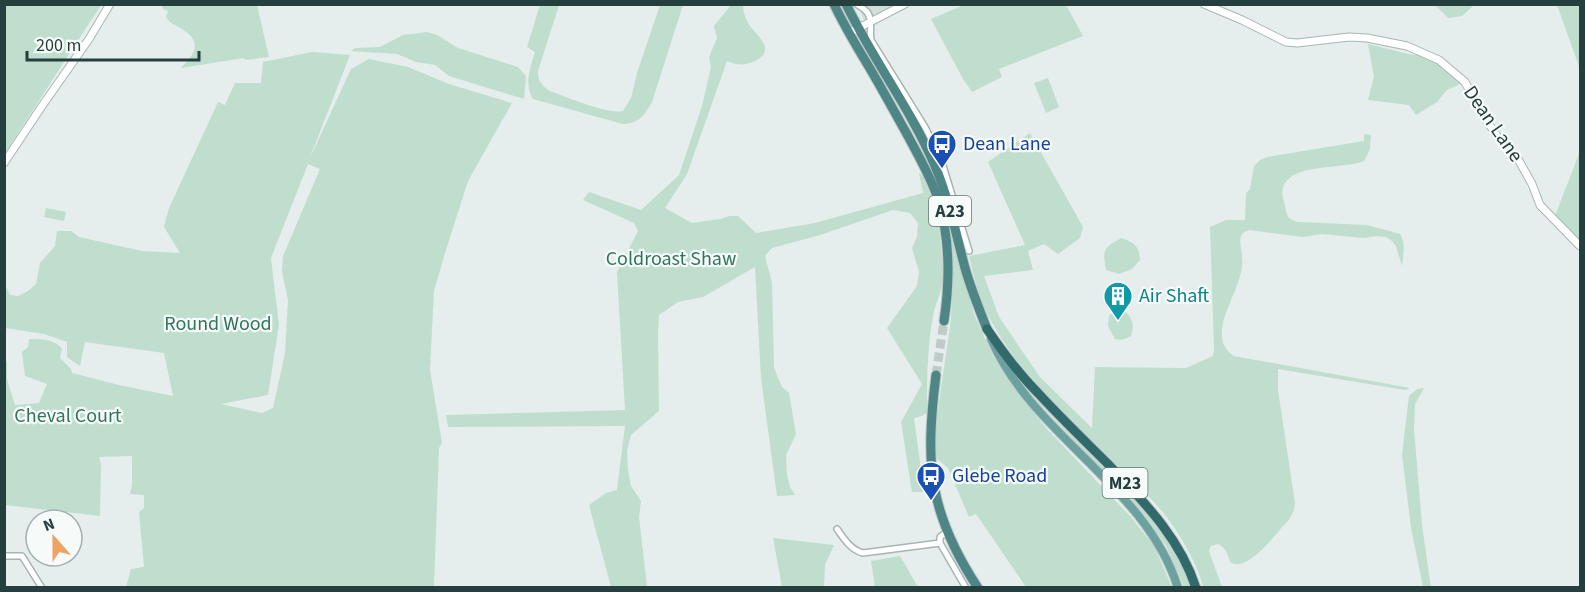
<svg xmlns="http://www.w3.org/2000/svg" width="1585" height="592" font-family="'Source Sans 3',sans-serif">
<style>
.built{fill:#d3dedb}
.green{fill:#bfdece;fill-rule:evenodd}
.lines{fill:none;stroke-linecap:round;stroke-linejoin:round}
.trunk-tunnel{stroke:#becbc9;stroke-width:9;stroke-dasharray:9 4.5;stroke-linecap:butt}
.minor-casing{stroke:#a7b6b4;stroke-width:8}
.tertiary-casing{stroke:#a7b6b4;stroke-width:9}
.primary-casing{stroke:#c2c9c9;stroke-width:10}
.trunk-casing{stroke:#c2c9c9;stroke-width:11}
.motorway-casing{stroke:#c2c9c9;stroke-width:11}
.minor{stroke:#fff;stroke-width:5}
.tertiary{stroke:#fff;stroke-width:7}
.primary{stroke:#6ba2a0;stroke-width:8}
.trunk{stroke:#4e8686;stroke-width:9}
.motorway{stroke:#316a6b;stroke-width:9}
.labels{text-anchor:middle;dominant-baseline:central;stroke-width:4.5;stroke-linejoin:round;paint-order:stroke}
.shield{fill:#f6faf9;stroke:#637776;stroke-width:1.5}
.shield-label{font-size:18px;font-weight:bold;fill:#243f3e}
.street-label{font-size:20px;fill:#243f3e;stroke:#f6faf9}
.transit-label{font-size:20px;fill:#164399;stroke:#f6faf9;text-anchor:start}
.park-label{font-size:20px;fill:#30755a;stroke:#f6faf9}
.culture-label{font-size:20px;fill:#0d838f;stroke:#f6faf9;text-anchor:start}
</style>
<rect width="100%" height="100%" fill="#e5eeec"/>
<polygon class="built" points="857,5 897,5 864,20"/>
<g class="green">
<polygon points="4,5 101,5 5,153 4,153"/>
<path d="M 162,5 L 257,5 L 269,57 L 245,60 L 244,58 L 181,68 C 195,54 203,42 182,29 C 176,25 170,24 166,17 L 168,11 L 163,9 Z"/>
<path d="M 540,5 L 559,5 L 538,71 C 537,80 542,85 548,90 C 564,96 608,115 623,111 L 631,98 L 637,73 L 660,5 L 683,5 L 652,102 C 645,114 639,124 623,124 L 533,99 C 524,84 530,68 535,52 L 527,47 Z"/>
<path d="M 731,5 L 743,5 C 743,9 744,14 746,19 C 752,34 780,48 755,61 C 745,66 736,65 727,61 L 687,174 L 665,208 L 692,223 L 720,219 L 730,216 L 738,216 L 756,233 L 815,223 L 923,193 L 919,173 C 938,185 943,257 943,280 C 942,292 935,304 933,316 C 927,348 927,380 927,413 L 922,416 L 914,418 L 924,492 L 912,492 L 901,422 L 922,384 L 887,328 L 917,286 L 919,272 L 912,248 L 917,237 L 918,223 L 910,213 L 893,210 L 820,235 L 772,248 L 765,256 L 772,283 L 774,368 L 782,387 L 789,393 L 796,434 L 786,455 L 787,475 L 790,487 L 795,495 L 777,496 L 761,378 L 755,267 L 703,297 L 678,302 L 659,315 L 658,334 L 659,411 L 631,435 L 627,451 L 628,471 L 631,486 L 641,501 L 639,517 L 647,587 L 611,587 L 589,505 L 606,493 L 617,490 L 625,426 L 448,427 L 446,415 L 625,410 L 617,272 L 638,231 L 634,223 L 583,200 L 589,192 L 641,210 L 679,175 L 702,106 L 711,67 L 709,57 L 717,38 L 714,26 Z"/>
<polygon points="964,5 1066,5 1083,36 999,69 1002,77 972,92 963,79 931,19"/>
<polygon points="1435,5 1435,4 1474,5 1462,16 1448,18"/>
<polygon points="1557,5 1580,5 1580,69"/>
<polygon points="427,32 437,35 458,48 518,67 526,76 524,99 449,76 435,65 416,62 397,54 351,51 355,48 380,47 403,35"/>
<polygon points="1368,44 1408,54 1432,57 1465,82 1447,90 1437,102 1416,115 1409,105 1368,100 1374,77"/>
<path d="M 312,52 L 350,55 L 309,160 L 351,69 L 369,59 L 408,67 L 449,84 L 512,103 L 468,181 L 445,253 L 434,291 L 430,370 L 442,443 L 439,448 L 434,587 L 126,587 L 131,569 L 144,567 L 139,512 L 144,508 L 144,495 L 130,494 L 132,485 L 132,456 L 99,457 L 101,464 L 100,516 L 5,505 L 5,359 L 7,362 L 7,379 L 15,405 L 39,403 L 47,384 L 25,376 L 22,352 L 28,347 L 29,339 C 40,339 55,339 62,349 L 60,358 L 71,369 L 72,373 L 119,385 L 173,396 L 164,353 L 85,342 L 80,366 L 67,357 L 67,342 L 44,334 L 5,328 L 5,285 L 10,295 L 18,296 L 28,291 L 36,284 L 40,263 L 55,246 L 57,231 L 71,231 L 79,237 L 142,251 L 180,253 L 164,227 L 169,208 L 218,102 L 225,105 L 235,83 L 261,83 L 263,62 ZM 308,164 L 320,169 L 283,256 L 282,272 L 288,300 L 285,353 L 273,408 L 262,413 L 221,404 L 268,395 L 279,325 L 271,258 Z"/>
<polygon points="1048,78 1059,107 1046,113 1034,83"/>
<path d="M 1030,133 L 1083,227 L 1080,238 L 1058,254 L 1044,244 L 1028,251 L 1033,270 L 984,276 L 999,317 L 1040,377 L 1092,428 L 1095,367 L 1186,368 L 1213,356 L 1214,348 L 1210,227 L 1226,220 L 1245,220 L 1246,193 L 1250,189 L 1254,166 L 1260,160 L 1267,157 L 1364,141 L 1364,134 L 1371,135 L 1370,149 L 1364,161 C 1343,170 1291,162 1283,188 C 1281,194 1284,201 1285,206 C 1287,217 1288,219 1298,222 L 1367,225 L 1400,234 C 1406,243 1403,256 1402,266 L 1396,246 L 1392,241 L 1386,237 L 1377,236 L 1364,238 L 1322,234 L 1303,237 L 1250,230 C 1247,231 1245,231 1242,234 C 1238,240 1242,251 1242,257 C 1243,263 1242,270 1240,276 C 1234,301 1206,338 1234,356 L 1410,388 L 1405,390 L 1278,369 L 1278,390 L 1295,503 C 1295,504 1294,511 1293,512 C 1291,519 1283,525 1279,531 C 1269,542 1247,570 1231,563 C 1227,555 1227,548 1218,544 L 1211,546 L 1209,550 L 1210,554 L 1222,587 L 1203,587 C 1199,567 1179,532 1165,515 C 1155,502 1142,490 1130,479 C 1081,428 1022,381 989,317 C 979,299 974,276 969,256 L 1025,245 L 988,162 Z"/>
<polygon points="1580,151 1580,240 1555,216"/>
<polygon points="46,208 66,212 64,221 44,217"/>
<polygon points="948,221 950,222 974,314 993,356 1024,399 1045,427 1130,516 1154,546 1172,587 1026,587 976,514 969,517 948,468 937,459 933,444 951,319 953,281 952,252"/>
<path d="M 1121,238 C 1133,242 1140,246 1140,260 L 1132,269 L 1119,274 L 1106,270 C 1102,249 1104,248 1121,238 Z"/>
<path d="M 1123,310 C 1132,316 1135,325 1131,336 C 1125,339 1122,341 1115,339 L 1108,326 L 1109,315 Z"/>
<polygon points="1424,388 1415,404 1414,429 1422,525 1431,588 1423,587 1411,528 1402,454 1409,396 1417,389"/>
<polygon points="1034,396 1122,485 1153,519 1177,554 1191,587 1184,587 1166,546 1145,516 1038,402"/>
<polygon points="773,538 834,545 825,565 824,587 782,587"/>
<polygon points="900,556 918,587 875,587 871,561"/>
</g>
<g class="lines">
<polyline class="trunk-tunnel" points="936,375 944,321"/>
<g class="minor-casing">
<g id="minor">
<path d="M 856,4 C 859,6 862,7 865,10 C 874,17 869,31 871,40 L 925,127 L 941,159 L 969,251"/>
<path d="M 837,529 C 844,539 851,550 863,553 L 940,543"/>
<polyline points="947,532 940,537 940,543 966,588"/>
<polyline points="4,556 22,556 42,588"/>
</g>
</g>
<g class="tertiary-casing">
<g id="tertiary">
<polyline points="1204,4 1242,20 1286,42 1297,43 1349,37 1367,38 1407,46 1439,60 1465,82 1483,116 1498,137 1518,159 1532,184 1540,205 1580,246"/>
<polyline points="849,33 905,4"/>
<polyline points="4,163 42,106 89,39 110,4"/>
</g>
</g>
<g class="primary-casing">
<path id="primary" d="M 991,339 C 1033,437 1146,485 1178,588"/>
</g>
<g class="trunk-casing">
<g id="trunk">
<path d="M 834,4 C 845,28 859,50 872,72 C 885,94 896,115 908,136 C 919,157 931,177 938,199 C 950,238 950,281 944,321"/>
<path d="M 846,4 C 873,60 911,109 935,166 C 949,199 956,234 965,268 C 971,289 979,309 987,329"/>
<path d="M 936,375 C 925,463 928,512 978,588"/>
</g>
</g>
<g class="motorway-casing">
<path id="motorway" d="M 987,329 C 1002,351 1019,374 1038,393 C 1061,418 1085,441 1109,465 C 1144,502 1180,538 1196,588"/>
</g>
<use href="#minor" class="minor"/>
<use href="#tertiary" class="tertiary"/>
<use href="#primary" class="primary"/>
<use href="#trunk" class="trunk"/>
<use href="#motorway" class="motorway"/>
</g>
<defs>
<g id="bus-pin" transform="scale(1.5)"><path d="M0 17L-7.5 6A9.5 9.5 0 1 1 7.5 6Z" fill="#1a4fb4" stroke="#f6faf9"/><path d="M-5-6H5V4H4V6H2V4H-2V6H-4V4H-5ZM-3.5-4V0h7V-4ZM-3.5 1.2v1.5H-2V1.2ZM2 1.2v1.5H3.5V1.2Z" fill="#fff"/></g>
<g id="building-pin" transform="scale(1.5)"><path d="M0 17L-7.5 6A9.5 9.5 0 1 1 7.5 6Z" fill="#0f9aa8" stroke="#f6faf9"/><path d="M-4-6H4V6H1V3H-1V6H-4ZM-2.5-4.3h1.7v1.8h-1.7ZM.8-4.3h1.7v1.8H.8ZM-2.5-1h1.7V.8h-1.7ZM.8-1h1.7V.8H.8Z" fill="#fff"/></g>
</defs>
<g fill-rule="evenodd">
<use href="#bus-pin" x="942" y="144"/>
<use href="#building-pin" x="1118" y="296"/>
<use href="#bus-pin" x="931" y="476"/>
</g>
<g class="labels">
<g class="shield">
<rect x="929" y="196" width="42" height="30" rx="4.5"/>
<rect x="1102.5" y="468" width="45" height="30" rx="4.5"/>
</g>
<g class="shield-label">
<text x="950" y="211">A23</text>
<text x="1125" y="483">M23</text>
</g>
<g class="street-label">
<text transform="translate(1493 124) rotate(55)">Dean Lane</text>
</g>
<g class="transit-label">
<text x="963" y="144">Dean Lane</text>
<text x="952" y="476">Glebe Road</text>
</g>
<g class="park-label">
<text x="671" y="259">Coldroast Shaw</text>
<text x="218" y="324">Round Wood</text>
<text x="68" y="416">Cheval Court</text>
</g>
<g class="culture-label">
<text x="1139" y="296">Air Shaft</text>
</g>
</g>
<rect width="1585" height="592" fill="none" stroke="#243f3e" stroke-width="12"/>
<g transform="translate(54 538) rotate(339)"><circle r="28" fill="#f6faf9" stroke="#a2afae" stroke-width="1.5"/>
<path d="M0-4.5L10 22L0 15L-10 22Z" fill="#eda463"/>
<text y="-9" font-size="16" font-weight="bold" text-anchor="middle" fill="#243f3e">N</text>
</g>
<path d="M27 51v9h172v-9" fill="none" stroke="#243f3e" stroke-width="3"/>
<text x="36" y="51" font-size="18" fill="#243f3e" stroke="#f6faf9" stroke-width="4.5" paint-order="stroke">200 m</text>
</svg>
